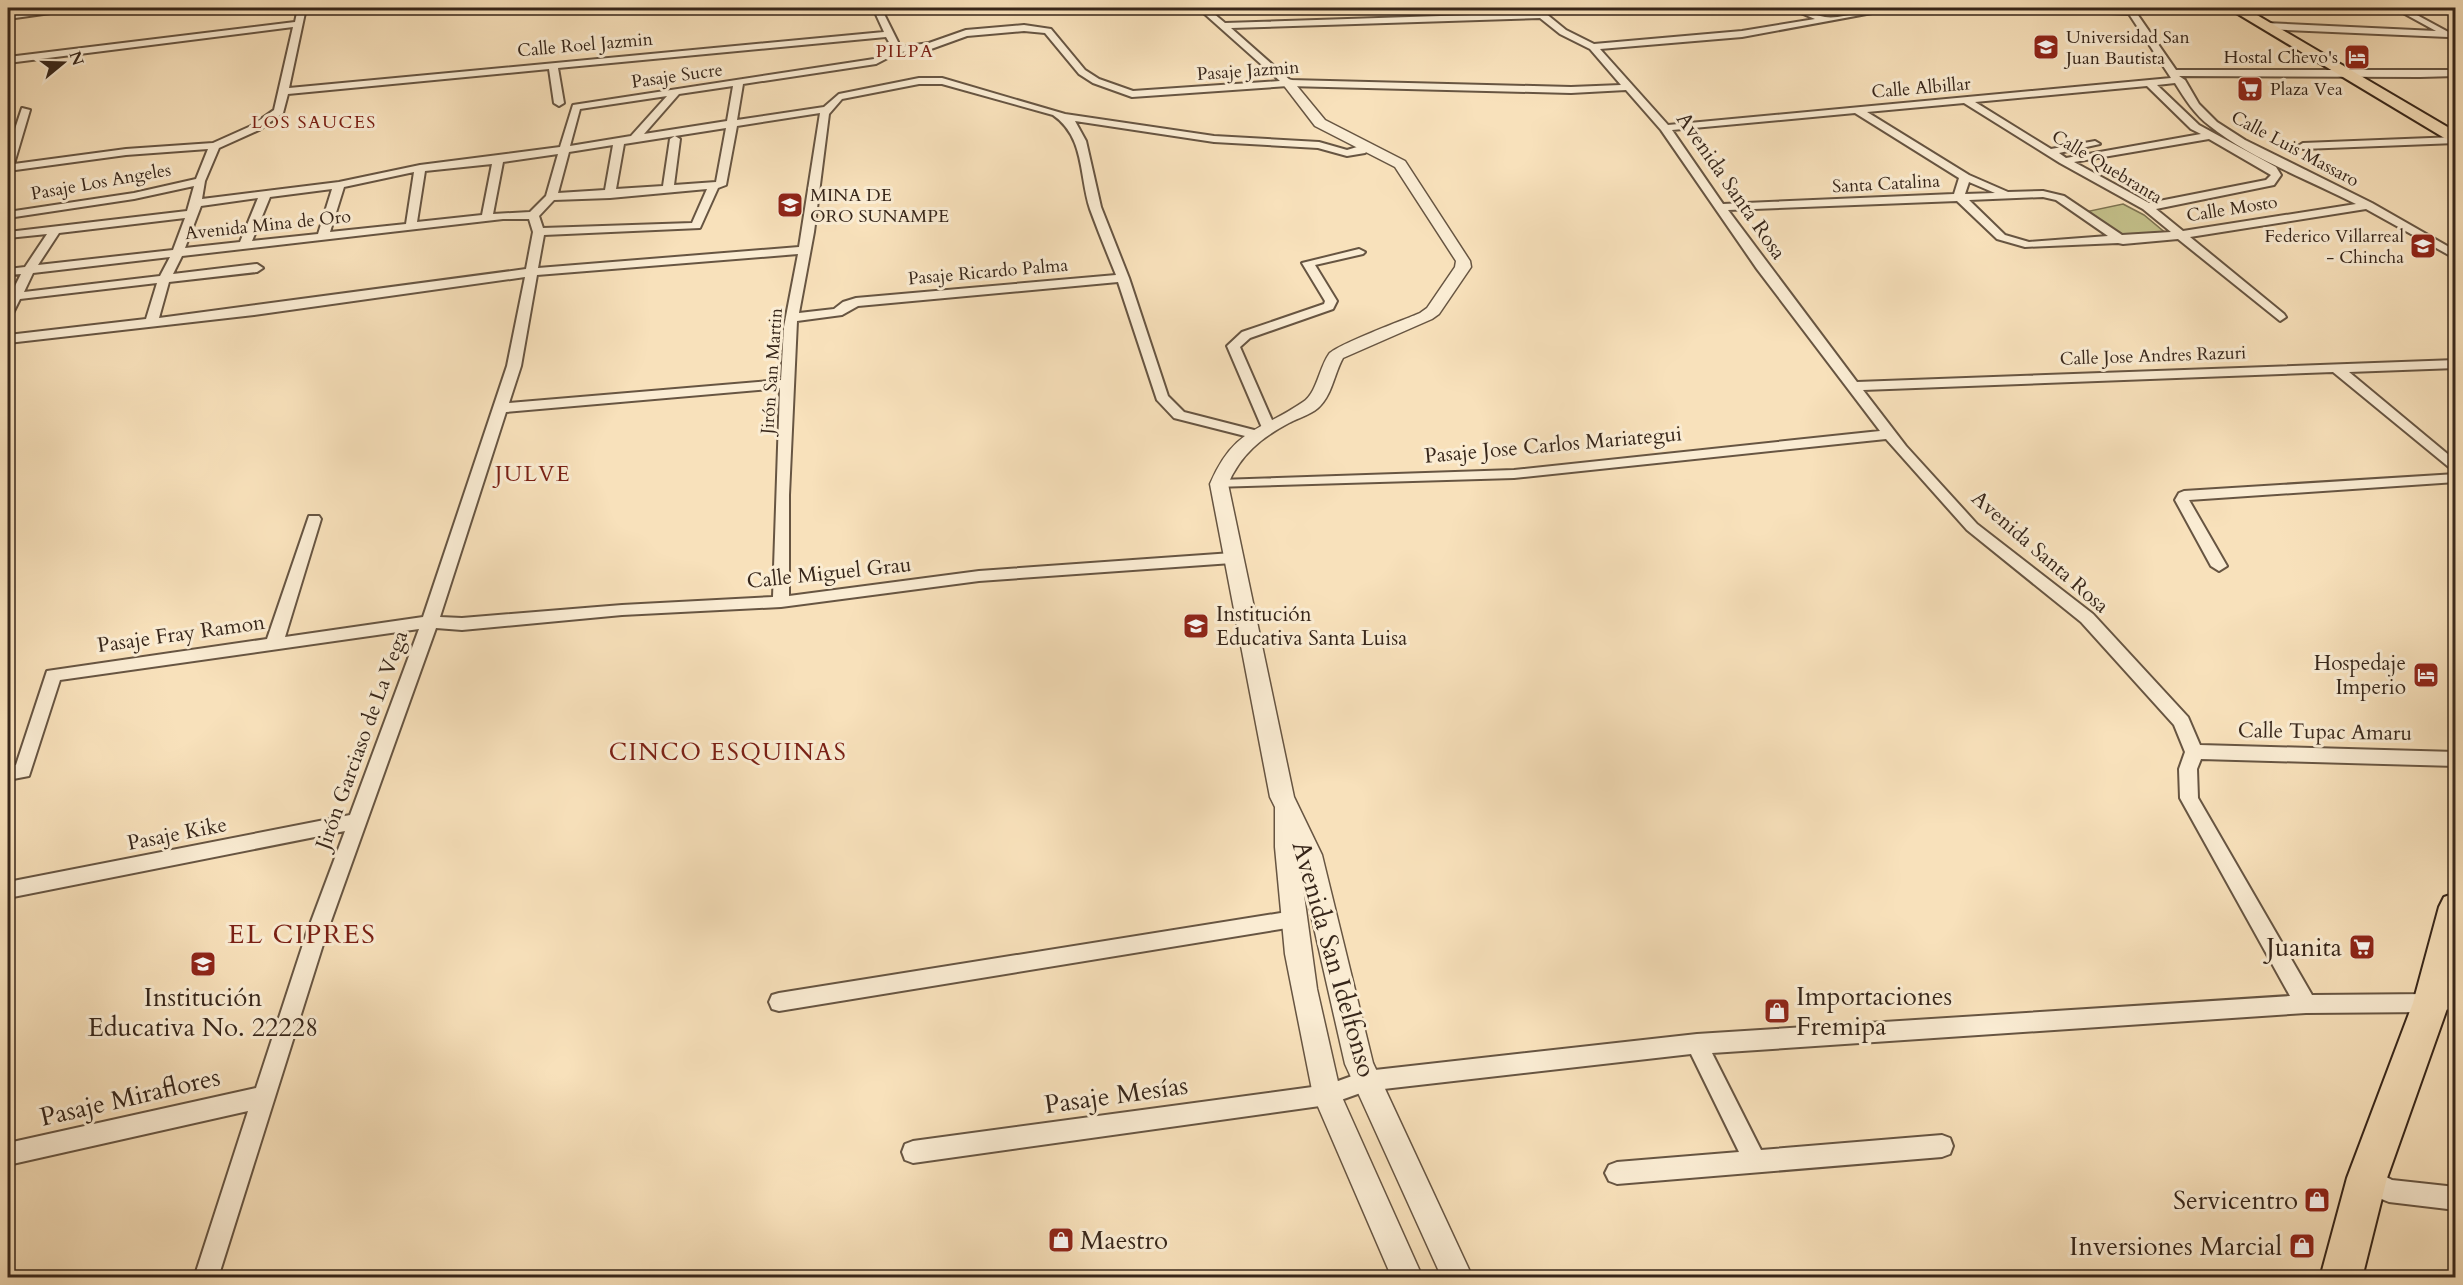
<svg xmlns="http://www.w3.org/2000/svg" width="2463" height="1285" font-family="Cardo,serif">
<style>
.green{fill:#c4c18b;stroke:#7e7452;stroke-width:1.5}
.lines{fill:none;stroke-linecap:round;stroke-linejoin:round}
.minor-casing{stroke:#675542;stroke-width:4}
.tertiary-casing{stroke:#675542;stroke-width:3}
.trunk-casing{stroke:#37261a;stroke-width:4}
.minor{fill:#faecd3;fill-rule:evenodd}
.tertiary{fill:#faecd3;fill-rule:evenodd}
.trunk{fill:#f8e1bb;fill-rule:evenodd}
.labels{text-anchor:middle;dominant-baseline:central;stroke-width:6;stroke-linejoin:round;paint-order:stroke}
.far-poi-label{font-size:18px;fill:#37261a;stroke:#faecd3;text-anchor:start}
.far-street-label{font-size:18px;fill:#37261a;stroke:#faecd3}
.far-neighbourhood-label{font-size:18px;letter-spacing:1.5px;fill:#7a1f14;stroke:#faecd3}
.street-label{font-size:21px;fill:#37261a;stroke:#faecd3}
.poi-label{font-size:21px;fill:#37261a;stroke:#faecd3;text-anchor:start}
.neighbourhood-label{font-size:22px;letter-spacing:1.5px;fill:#7a1f14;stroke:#faecd3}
.quarter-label{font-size:24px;letter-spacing:1.5px;fill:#7a1f14;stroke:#faecd3}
.near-poi-label{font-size:26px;fill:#37261a;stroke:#faecd3;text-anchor:end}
.near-street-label{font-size:26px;fill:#37261a;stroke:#faecd3}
.near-neighbourhood-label{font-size:27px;letter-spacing:1.5px;fill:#7a1f14;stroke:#faecd3}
</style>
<rect width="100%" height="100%" fill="#f8e1bb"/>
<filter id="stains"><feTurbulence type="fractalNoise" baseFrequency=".00333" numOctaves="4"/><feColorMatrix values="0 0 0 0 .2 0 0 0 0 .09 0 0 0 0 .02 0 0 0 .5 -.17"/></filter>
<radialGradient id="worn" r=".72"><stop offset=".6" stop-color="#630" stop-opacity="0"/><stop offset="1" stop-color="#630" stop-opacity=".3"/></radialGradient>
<polygon class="green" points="2123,204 2144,215 2168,235 2128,239 2085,212"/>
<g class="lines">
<g class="minor-casing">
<g id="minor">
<polygon points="65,8 86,8 8,19 8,14"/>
<path d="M 298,8 L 306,8 L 289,88 L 884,32 L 873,8 L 881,8 L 898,42 L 890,44 L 886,37 L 558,68 L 564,103 L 559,106 L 554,103 L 549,69 L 288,94 L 283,113 L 259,130 L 219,148 L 205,181 L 202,199 L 339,182 L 420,165 L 560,147 L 573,105 L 874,59 L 894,48 L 929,43 L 966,30 L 1024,25 L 1051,29 L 1085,70 L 1099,79 L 1133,91 L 1280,81 L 1198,8 L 1207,8 L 1225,23 L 1534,13 L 1530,8 L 1539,8 L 1566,30 L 1594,44 L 1742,31 L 1815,19 L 1789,8 C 1803,8 1812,15 1825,17 C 1845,20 1875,5 1899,8 L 1742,37 L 1600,49 L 1668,125 L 2171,78 L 2129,14 L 2070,11 L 2066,8 L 2133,8 L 2176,70 L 2456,70 L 2456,76 L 2420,77 L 2179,76 L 2185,80 L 2199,104 L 2217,122 L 2245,140 L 2372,203 L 2456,251 L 2456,259 L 2366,209 L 2190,237 L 2284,314 L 2286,317 L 2280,321 L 2178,239 L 2123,244 L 2118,243 L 2025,247 L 1997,239 L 1957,201 L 1728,210 L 1857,382 L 2456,360 L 2456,368 L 2349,372 L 2456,461 L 2456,473 L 2333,372 L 1863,390 L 1906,446 L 1977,524 L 2093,614 L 2188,717 L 2200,745 L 2456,752 L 2456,766 L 2201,759 L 2197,769 L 2198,798 L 2312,995 L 2431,994 L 2456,990 L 2456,1008 L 2431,1012 L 2306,1013 L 1712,1053 L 1761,1150 L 1942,1135 L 1950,1138 L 1953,1146 L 1950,1154 L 1942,1157 L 1617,1184 L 1609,1181 L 1605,1173 L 1609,1165 L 1617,1162 L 1739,1152 L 1691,1054 L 1366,1091 L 1327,1105 L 913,1163 L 905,1160 L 902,1152 L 905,1144 L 913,1141 L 1327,1085 L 1366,1071 L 1697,1034 L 2290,996 L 2180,798 L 2179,769 L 2185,752 L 2174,725 L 2081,622 L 1967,530 L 1886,439 L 1514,478 L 1214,487 L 1212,484 L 1219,480 L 1514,470 L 1880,431 L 1757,269 L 1661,130 L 1626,90 L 1571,93 L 1288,86 L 1132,97 L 1093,83 L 1079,74 L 1045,33 L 1024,31 L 967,36 L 931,49 L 899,52 L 876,64 L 743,84 L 737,120 L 824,107 L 839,94 L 919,78 L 942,78 L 1065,114 L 1214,136 L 1319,142 L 1347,150 L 1367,144 L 1372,147 L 1365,153 L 1347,156 L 1318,148 L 1214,142 L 1075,121 L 1086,141 L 1101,207 L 1129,278 L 1168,396 L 1184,412 L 1258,431 L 1258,437 L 1253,438 L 1174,418 L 1157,400 L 1118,282 L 858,306 L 842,315 L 797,321 L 789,495 L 789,596 L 979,571 L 1232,553 L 1240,558 L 1232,563 L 979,581 L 781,607 L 622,615 L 462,630 L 436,628 L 326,935 L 218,1278 L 194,1278 L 248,1111 L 8,1165 L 8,1143 L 256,1088 L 306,935 L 345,831 L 8,898 L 8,882 L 350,815 L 419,629 L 60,680 L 29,776 L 8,780 L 8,766 L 16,765 L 47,671 L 267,639 L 309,516 L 319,516 L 321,519 L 285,637 L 423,617 L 507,366 L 525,277 L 254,315 L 8,343 L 8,335 L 146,319 L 157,283 L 20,299 L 12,315 L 8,316 L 8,300 L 21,274 L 8,275 L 8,269 L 25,267 L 47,234 L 8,238 L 8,232 L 187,211 L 194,186 L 134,199 L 8,218 L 8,212 L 134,193 L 196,179 L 208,149 L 126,155 L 8,171 L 8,150 L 22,108 L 30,110 L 14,164 L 126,149 L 213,143 L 251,126 L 274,110 L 293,27 L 8,63 L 8,57 L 295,22 ZM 1540,18 L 1560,34 L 1590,49 L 1621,85 L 1571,87 L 1290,80 L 1231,28 ZM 2175,83 C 2185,99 2195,115 2210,126 C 2246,156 2313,182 2356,204 L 2183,231 L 2156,209 L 2274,185 L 2281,175 L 2276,167 L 2199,125 L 2157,85 ZM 919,84 L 942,84 L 1053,115 C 1085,137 1079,175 1090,209 C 1098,231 1107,253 1116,275 L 856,298 L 843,302 L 834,309 L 799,313 L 814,232 L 829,114 L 842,99 ZM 733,86 L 727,121 L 644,134 L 679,94 ZM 2147,86 L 2191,129 L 2201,134 L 2066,158 L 2059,153 L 2100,144 L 2095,141 L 2051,149 L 1975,102 ZM 667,96 L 631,136 L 570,146 L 580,109 ZM 1964,103 L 2060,163 L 2143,209 L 2171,232 L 2122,235 L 2064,196 L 2043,191 L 2008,192 L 1969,175 L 1867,112 ZM 820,113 L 799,247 L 538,268 L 544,235 L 700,228 L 718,188 L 726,185 L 737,126 ZM 1855,113 L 1959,178 L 1954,194 L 1723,204 L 1672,130 ZM 726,128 L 716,182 L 674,185 L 680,139 L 675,136 L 670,139 L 663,186 L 616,189 L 624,144 ZM 2209,139 L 2271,175 L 2266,180 L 2149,203 L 2074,162 ZM 613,145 L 605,190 L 558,193 L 569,152 ZM 558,154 L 546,196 L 530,212 L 493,214 L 503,162 ZM 492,164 L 482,215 L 417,222 L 425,171 ZM 414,172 L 406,224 L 330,232 L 344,187 ZM 1969,182 L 1995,193 L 1965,194 ZM 332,189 L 318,234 L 252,241 L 270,197 ZM 707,189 L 692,223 L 543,228 L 539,216 L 554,200 L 610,198 ZM 2043,197 L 2056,200 L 2108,236 L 2029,242 L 2005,235 L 1969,200 ZM 258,198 L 240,242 L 185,248 L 201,206 ZM 185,218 L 173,250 L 38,265 L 59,233 ZM 503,219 L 529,219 L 533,232 L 526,269 L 159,318 L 169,282 L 257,272 L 263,268 L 257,264 L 173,274 L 182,256 ZM 798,254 L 784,327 L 781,380 L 509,403 L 521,366 L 537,275 ZM 170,257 L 160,276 L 24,292 L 33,273 ZM 780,388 L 773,597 L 622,605 L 462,618 L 440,617 L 506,412 Z"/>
<polygon points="2394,8 2404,8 2452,34 2448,37 2266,29 2262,26 2266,23 2436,31"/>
<polygon points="2445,8 2456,8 2456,14"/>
<polygon points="2456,137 2456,143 2303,149 2298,146 2303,143"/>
<polygon points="1359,249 1365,252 1363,254 1315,265 1337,301 1333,309 1250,338 1240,347 1275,427 1273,430 1263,430 1227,346 1242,332 1324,304 1325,301 1302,263"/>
<polygon points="2456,474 2456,482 2189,500 2227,566 2219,571 2211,566 2175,500 2179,493 2184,491"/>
<polygon points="1293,911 1300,913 1303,919 1300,925 1293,927 779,1011 772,1009 769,1002 772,995 779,993"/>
<path d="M 2367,1167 L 2392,1180 L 2456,1187 L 2456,1210 L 2389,1202 C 2376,1197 2361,1191 2355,1178 L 2359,1170 Z"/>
</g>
</g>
<g class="tertiary-casing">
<path id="tertiary" d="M 1288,79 L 1292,80 L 1325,120 L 1405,161 L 1470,261 L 1471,267 L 1439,314 L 1432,319 L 1343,358 C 1334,374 1332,396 1318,408 C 1310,415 1298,418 1289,423 C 1261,438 1241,454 1228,484 L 1294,797 L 1322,855 L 1373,1063 L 1473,1278 L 1442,1278 L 1345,1064 L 1300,866 L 1317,989 L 1341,1095 L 1423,1278 L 1392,1278 L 1313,1095 L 1285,954 L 1275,847 L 1275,807 L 1270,797 L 1210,484 C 1234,428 1259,432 1303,402 C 1317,393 1319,368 1329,354 C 1338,344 1404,320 1420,313 L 1427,308 L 1455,267 L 1456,261 L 1395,167 L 1315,126 L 1282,83 Z"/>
</g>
<g class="trunk-casing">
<g id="trunk">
<polygon points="2228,8 2245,8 2456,132 2456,145"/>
<polygon points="2456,893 2456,977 2449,1003 2387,1178 2362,1278 2320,1278 2347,1178 2413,1003 2439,907 2444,897"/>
</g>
</g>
<use href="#minor" class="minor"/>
<use href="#tertiary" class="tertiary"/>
<use href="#trunk" class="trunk"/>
</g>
<defs>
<g id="university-square" transform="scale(1.35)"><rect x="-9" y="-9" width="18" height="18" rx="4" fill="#8f2418" stroke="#faecd3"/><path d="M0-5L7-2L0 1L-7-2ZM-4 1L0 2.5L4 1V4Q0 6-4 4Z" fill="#fff"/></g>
<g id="hotel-square" transform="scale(1.35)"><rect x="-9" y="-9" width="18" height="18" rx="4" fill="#8f2418" stroke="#faecd3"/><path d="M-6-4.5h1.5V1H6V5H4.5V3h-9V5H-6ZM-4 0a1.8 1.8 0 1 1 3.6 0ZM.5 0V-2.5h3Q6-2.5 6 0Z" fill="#fff"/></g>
<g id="supermarket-square" transform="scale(1.35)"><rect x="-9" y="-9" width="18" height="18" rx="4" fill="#8f2418" stroke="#faecd3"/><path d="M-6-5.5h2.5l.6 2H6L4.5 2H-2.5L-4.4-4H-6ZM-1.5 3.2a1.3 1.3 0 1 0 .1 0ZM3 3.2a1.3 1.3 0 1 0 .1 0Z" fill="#fff"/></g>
<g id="school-square" transform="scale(1.35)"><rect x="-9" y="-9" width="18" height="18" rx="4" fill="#8f2418" stroke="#faecd3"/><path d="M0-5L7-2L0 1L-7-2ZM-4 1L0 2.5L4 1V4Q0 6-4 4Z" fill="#fff"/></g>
<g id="shop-square" transform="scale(1.35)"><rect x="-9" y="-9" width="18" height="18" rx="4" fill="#8f2418" stroke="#faecd3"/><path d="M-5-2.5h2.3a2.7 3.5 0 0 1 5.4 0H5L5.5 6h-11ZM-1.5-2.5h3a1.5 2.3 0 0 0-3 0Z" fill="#fff"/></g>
</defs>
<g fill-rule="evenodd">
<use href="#university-square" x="2046" y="47"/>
<use href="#hotel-square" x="2357" y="57"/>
<use href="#supermarket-square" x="2250" y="89"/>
<use href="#school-square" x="790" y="205"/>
<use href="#school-square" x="2423" y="246"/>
<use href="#school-square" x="1196" y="626"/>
<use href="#hotel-square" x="2426" y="675"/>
<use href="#supermarket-square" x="2362" y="947"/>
<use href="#school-square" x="203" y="964"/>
<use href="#shop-square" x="1777" y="1011"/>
<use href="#shop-square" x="2317" y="1200"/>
<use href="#shop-square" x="1061" y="1240"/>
<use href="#shop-square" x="2302" y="1246"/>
</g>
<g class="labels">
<g class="far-poi-label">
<text x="2066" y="37">Universidad San<tspan x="2066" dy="21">Juan Bautista</tspan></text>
<text x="2338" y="57" text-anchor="end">Hostal Chevo's</text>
<text x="2270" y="89">Plaza Vea</text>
<text x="810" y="195">MINA DE<tspan x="810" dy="21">ORO SUNAMPE</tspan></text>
<text x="2404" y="236" text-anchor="end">Federico Villarreal<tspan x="2404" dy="21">- Chincha</tspan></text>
</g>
<g class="far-street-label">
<text transform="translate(585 45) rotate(-5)">Calle Roel Jazmin</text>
<text transform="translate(1248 71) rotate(-4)">Pasaje Jazmin</text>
<text transform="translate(677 76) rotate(-8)">Pasaje Sucre</text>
<text transform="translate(1921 88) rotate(-5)">Calle Albillar</text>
<text transform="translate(2295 149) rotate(28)">Calle Luis Massaro</text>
<text transform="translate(2107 167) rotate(31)">Calle Quebranta</text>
<text transform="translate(101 182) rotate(-10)">Pasaje Los Angeles</text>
<text transform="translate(1886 184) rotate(-3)">Santa Catalina</text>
<text transform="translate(2232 209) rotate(-9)">Calle Mosto</text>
<text transform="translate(268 225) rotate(-6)">Avenida Mina de Oro</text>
<text transform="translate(988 272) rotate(-5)">Pasaje Ricardo Palma</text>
<text transform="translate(2153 356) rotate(-2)">Calle Jose Andres Razuri</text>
<text transform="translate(772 371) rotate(-86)">Jirón San Martin</text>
</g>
<g class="far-neighbourhood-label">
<text x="905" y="51">PILPA</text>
<text x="314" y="122">LOS SAUCES</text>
</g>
<g class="street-label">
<text transform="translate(1731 186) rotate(55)">Avenida Santa Rosa</text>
<text transform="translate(1553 445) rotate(-5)">Pasaje Jose Carlos Mariategui</text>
<text transform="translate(2040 552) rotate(41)">Avenida Santa Rosa</text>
<text transform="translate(829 573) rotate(-6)">Calle Miguel Grau</text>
<text transform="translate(181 634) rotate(-8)">Pasaje Fray Ramon</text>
<text transform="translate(2325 732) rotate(1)">Calle Tupac Amaru</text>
<text transform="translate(362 740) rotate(-70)">Jirón Garciaso de La Vega</text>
<text transform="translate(177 834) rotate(-11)">Pasaje Kike</text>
</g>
<g class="poi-label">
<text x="1216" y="614">Institución<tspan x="1216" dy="24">Educativa Santa Luisa</tspan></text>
<text x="2406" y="663" text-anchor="end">Hospedaje<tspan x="2406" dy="24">Imperio</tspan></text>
</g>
<g class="neighbourhood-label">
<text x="533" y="474">JULVE</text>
</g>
<g class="quarter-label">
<text x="728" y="752">CINCO ESQUINAS</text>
</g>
<g class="near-poi-label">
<text x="2342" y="947">Juanita</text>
<text x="1796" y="996" text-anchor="start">Importaciones<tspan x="1796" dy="30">Fremipa</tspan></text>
<text x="203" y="997" text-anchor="middle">Institución<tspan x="203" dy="30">Educativa No. 22228</tspan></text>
<text x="2298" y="1200">Servicentro</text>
<text x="1080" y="1240" text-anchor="start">Maestro</text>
<text x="2282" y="1246">Inversiones Marcial</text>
</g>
<g class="near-street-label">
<text transform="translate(1334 959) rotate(74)">Avenida San Idelfonso</text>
<text transform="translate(1116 1095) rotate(-8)">Pasaje Mesías</text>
<text transform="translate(130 1097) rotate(-13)">Pasaje Miraflores</text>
</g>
<g class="near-neighbourhood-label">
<text x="302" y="934">EL CIPRES</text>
</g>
</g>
<rect width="2463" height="1285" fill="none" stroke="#f8e1bb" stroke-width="30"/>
<rect x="9" y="9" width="2445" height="1267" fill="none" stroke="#37261a" stroke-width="3"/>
<rect x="15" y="15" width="2433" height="1255" fill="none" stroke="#37261a" stroke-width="1.5"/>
<g transform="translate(63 63) rotate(71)" stroke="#faecd3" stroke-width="4.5" paint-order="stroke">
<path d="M0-4.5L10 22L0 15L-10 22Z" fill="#37261a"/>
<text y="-9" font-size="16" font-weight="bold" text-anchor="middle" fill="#37261a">N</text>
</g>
<rect width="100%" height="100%" filter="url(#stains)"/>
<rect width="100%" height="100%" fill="url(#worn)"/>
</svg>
